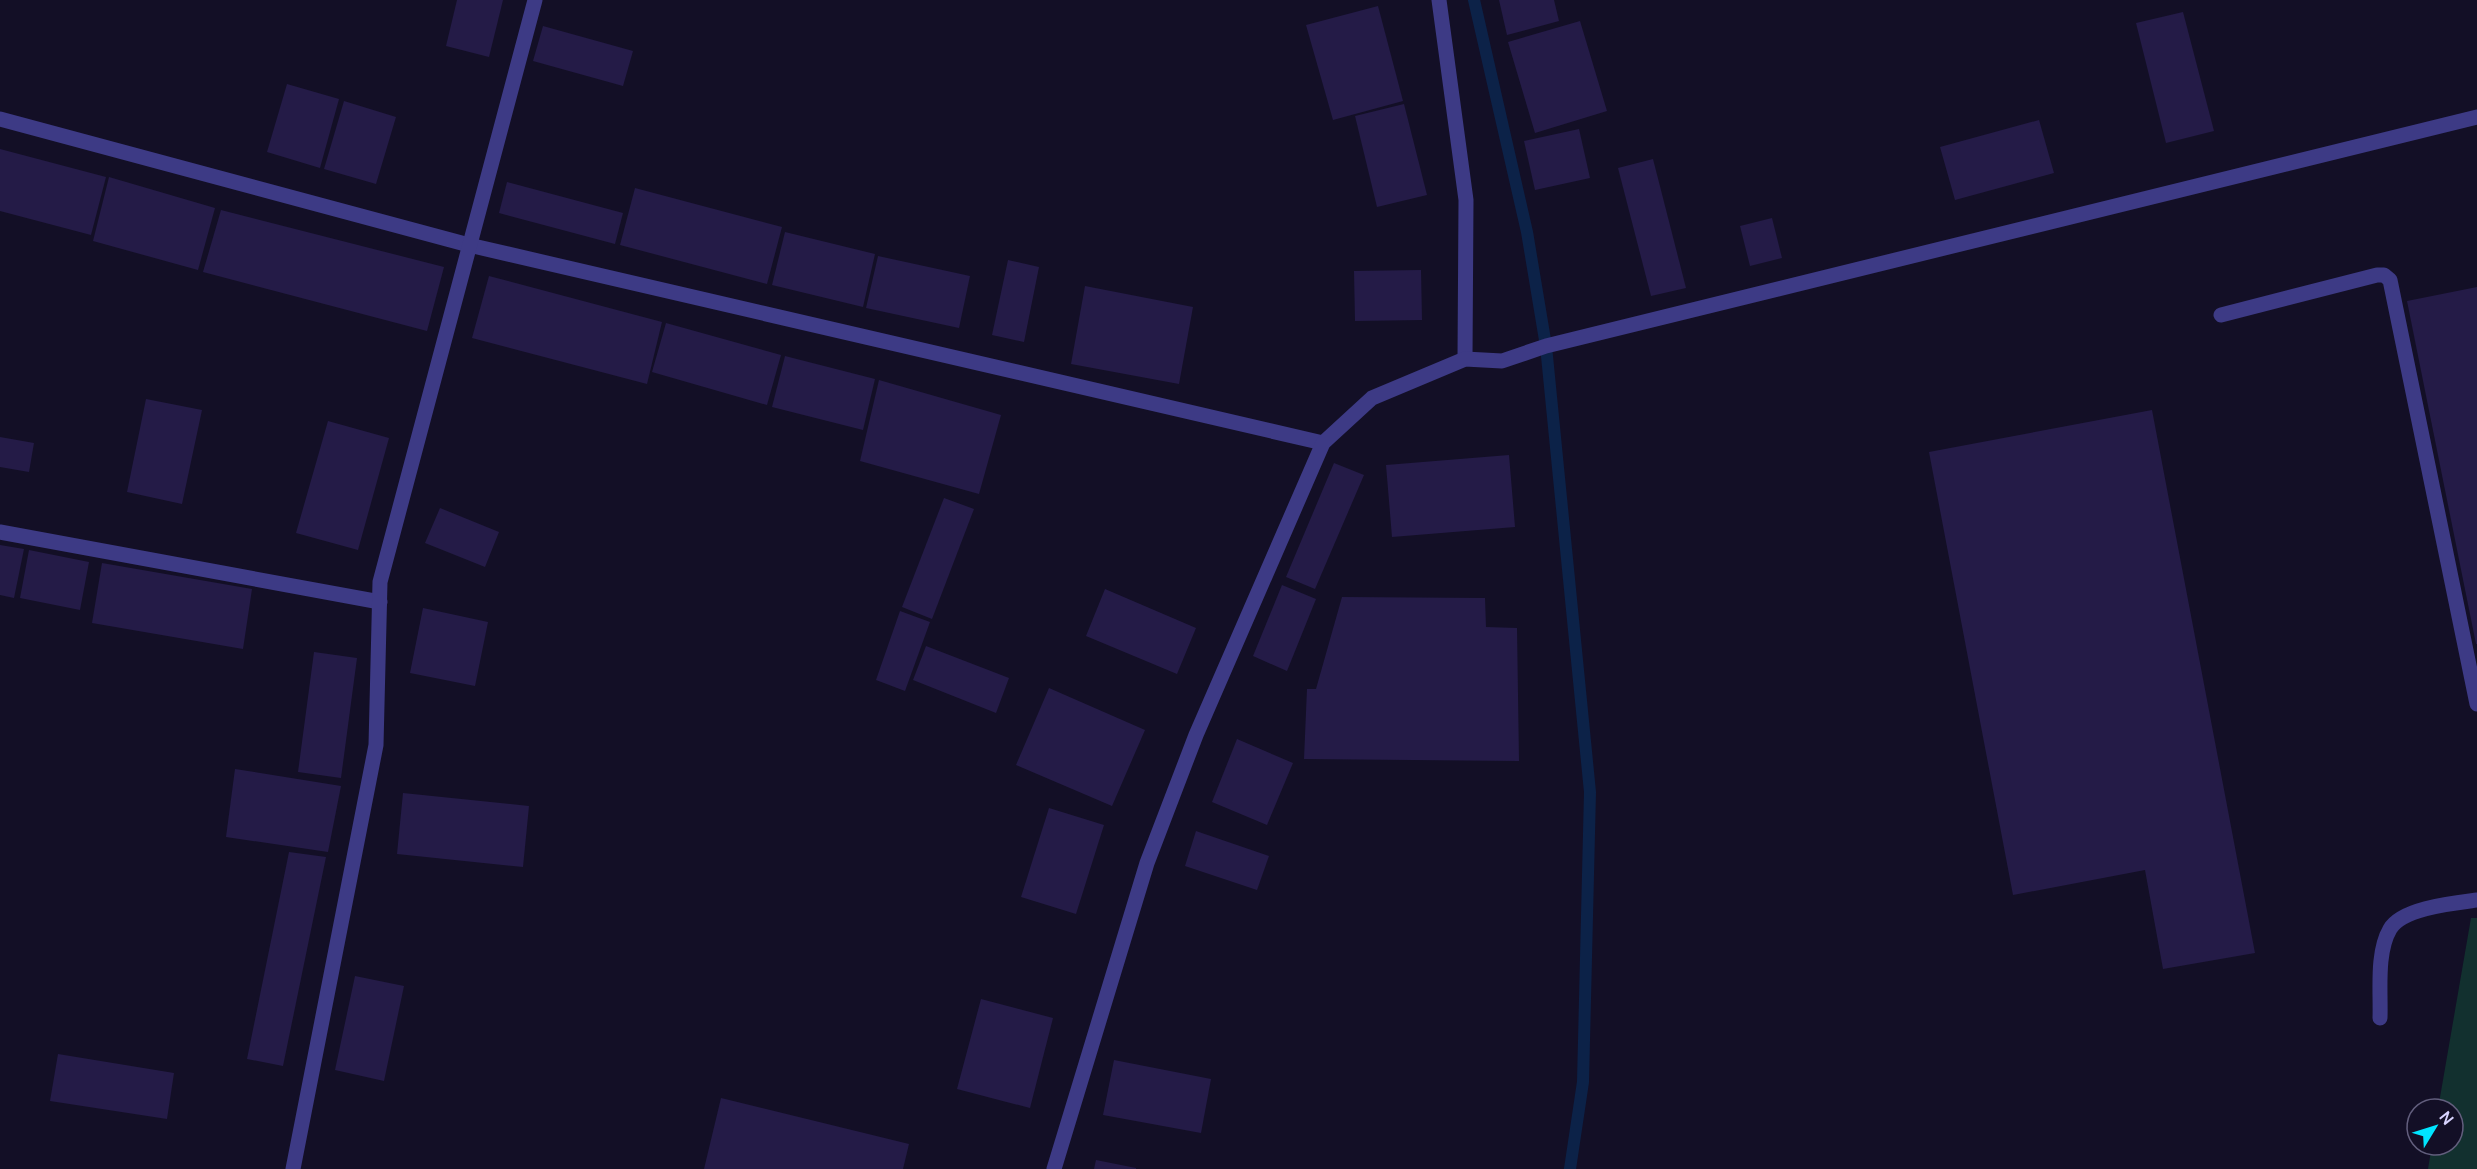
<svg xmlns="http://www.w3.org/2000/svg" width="2477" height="1169" font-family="Manrope,sans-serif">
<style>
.green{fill:#12302f}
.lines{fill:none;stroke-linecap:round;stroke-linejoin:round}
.stream{stroke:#0c2248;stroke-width:12}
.building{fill:#241b47}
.lane{stroke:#3d3a85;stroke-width:15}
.street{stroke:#3d3a85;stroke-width:15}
</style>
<rect width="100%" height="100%" fill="#130f26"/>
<polygon class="green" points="2471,918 2477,918 2477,1169 2428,1169 2432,1145 2453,1145 2453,1109 2438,1109"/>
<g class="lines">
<polyline class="stream" points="1474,0 1527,232 1546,346 1590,792 1583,1082 1570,1169"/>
</g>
<g class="building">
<polygon points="457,0 503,0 489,57 446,46"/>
<polygon points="1499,0 1554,0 1559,21 1507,35"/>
<polygon points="1378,6 1403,101 1333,120 1306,25"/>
<polygon points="2183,12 2214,131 2166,143 2136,23"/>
<polygon points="1580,21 1607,111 1535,133 1508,42"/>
<polygon points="543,26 633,51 623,86 533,61"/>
<polygon points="287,84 339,99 320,168 267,152"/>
<polygon points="344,101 396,117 376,184 324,169"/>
<polygon points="1404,104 1427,195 1377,207 1355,116"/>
<polygon points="2039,120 2054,173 1955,200 1940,147"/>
<polygon points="1579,129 1590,178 1535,190 1524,141"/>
<polygon points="0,149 106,177 91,235 0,211"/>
<polygon points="1653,159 1686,288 1651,296 1618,168"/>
<polygon points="109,177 215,208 198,270 93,241"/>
<polygon points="507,182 623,213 615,244 499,213"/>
<polygon points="635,188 782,227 767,284 620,245"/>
<polygon points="221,210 444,267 427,331 203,272"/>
<polygon points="1772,218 1782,258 1750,266 1740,226"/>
<polygon points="785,232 875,254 863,307 772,285"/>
<polygon points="878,256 970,276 959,328 866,308"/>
<polygon points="1008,260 1039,267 1024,342 992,335"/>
<polygon points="1421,270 1422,320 1355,321 1354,271"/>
<polygon points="489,276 662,322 647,384 472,338"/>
<polygon points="1085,286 1193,307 1179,384 1071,364"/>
<polygon points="2477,287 2477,644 2476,644 2407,301"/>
<polygon points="666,323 781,355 767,405 652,372"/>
<polygon points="785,356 875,379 863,430 772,407"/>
<polygon points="879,380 1001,415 979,494 860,461"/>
<polygon points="146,399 202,410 182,504 127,492"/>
<polygon points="2152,410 2255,953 2163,969 2145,870 2013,895 1929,452"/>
<polygon points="328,421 389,438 358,550 296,533"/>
<polygon points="0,437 34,443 29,472 0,467"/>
<polygon points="1509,455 1515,527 1392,537 1386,465"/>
<polygon points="1334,463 1364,475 1315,589 1286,577"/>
<polygon points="944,498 974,509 932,619 902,607"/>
<polygon points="440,508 499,532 485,567 425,543"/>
<polygon points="0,545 24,549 14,598 0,595"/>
<polygon points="29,550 89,562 80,610 20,598"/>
<polygon points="102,563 252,589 243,649 92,623"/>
<polygon points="1282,585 1316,599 1287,671 1253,656"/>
<polygon points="1105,589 1196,628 1177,674 1086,636"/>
<polygon points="1342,597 1485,598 1486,627 1517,628 1519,761 1304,759 1307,689 1316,689"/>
<polygon points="423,608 488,622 475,686 410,673"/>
<polygon points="900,611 930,622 905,691 876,680"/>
<polygon points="926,646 1009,678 996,713 913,680"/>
<polygon points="314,652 357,658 341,778 298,772"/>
<polygon points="1049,688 1145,730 1112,806 1016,765"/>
<polygon points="1237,739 1293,763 1267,825 1212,802"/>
<polygon points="235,769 341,786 328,852 226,837"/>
<polygon points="403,793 529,806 523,867 397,854"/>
<polygon points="1049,808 1104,825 1076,914 1021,897"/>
<polygon points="1196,831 1269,856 1257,890 1185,866"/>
<polygon points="289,852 326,857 283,1066 247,1059"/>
<polygon points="355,976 404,986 384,1081 335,1070"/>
<polygon points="981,999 1053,1018 1030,1108 957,1089"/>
<polygon points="58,1054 174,1073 167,1119 50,1101"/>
<polygon points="1114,1060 1211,1079 1201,1133 1103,1115"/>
<polygon points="721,1098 909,1144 903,1169 704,1169"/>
<polygon points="1096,1160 1136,1168 1136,1169 1094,1169"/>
</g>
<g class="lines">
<g class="lane">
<polyline points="2221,315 2377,275 2384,275 2390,280 2477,704"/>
<path d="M 2380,1018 C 2381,992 2376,953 2390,929 C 2402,908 2454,903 2477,900"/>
</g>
<g class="street">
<polyline points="1439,0 1466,200 1465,359"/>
<polyline points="0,119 469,245 1323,443"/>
<polyline points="0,532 380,602"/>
<polyline points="293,1169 376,745 380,582 535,0"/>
<polyline points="1054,1169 1147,863 1196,735 1323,443 1372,398 1465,359 1502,361 1546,346 2477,117"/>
</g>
</g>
<g transform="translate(2435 1127) rotate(52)"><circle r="28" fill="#130f26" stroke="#625e7d" stroke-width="1.5"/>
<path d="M0-4.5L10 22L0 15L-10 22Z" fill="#00e5ff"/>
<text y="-9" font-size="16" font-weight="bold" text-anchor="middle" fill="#d9d4ff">N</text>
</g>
</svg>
